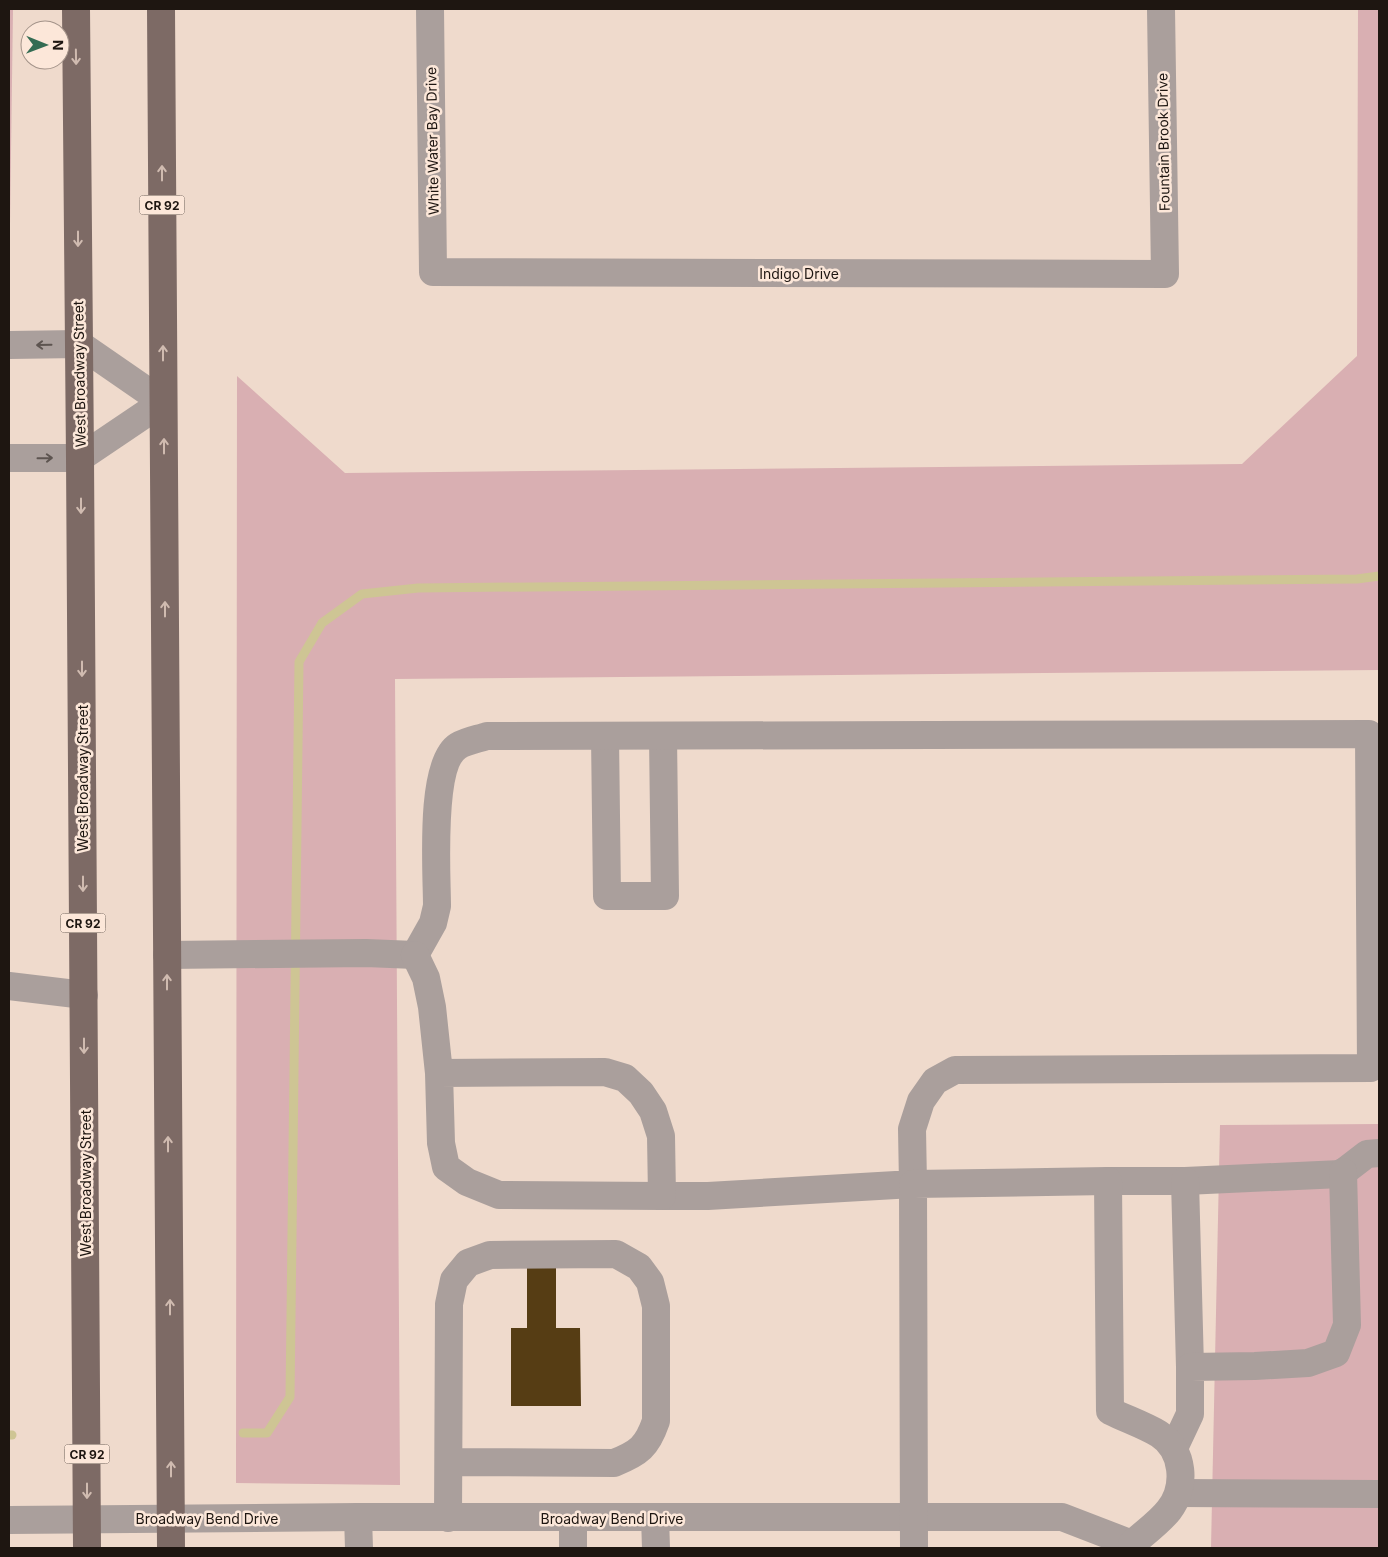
<svg xmlns="http://www.w3.org/2000/svg" width="1388" height="1557" font-family="Inter,sans-serif">
<style>
.green{fill:#d9afb2}
.lines{fill:none;stroke-linecap:round;stroke-linejoin:round}
.stream{stroke:#cec594;stroke-width:9}
.building{fill:#563d14}
.minor{stroke:#aa9f9c;stroke-width:28}
.major{stroke:#7d6a65;stroke-width:28}
.oneway{stroke:#d0bbb0}
.oneway2{stroke:#5d5450}
.labels{text-anchor:middle;dominant-baseline:central;stroke-width:5;stroke-linejoin:round;paint-order:stroke}
.shield{fill:#fce7d9;stroke:#61554d;stroke-width:1}
.shield-label{font-size:12px;font-weight:bold;fill:#1e1611}
.street-label{font-size:14px;fill:#1e1611;stroke:#fce7d9}
</style>
<rect width="100%" height="100%" fill="#efdacc"/>
<g class="green">
<polygon points="9,9 13,9 9,297"/>
<polygon points="1358,9 1379,9 1379,670 395,679 400,1485 236,1483 237,376 345,473 1242,464 1357,356"/>
<polygon points="1379,1124 1379,1548 1211,1548 1220,1125"/>
</g>
<g class="lines">
<g class="stream">
<polyline points="243,1433 267,1433 290,1397 299,662 322,623 362,594 418,588 1357,579 1379,576"/>
<polyline points="9,1435 12,1435"/>
</g>
</g>
<polygon class="building" points="527,1267 556,1267 556,1328 580,1328 581,1406 511,1406 511,1328 527,1328"/>
<g class="lines">
<g class="minor">
<polyline points="430,9 433,272 1165,274 1161,9"/>
<polyline points="9,345 79,344 163,402 80,458 9,458"/>
<polyline points="605,736 607,896 665,896 663,736"/>
<polyline points="167,955 366,953 415,955"/>
<path d="M 415,955 L 433,923 L 437,906 C 437,873 429,764 458,746 C 466,741 478,739 487,736 L 1369,734 L 1371,1068 L 955,1070 L 935,1081 L 921,1101 L 912,1129 L 913,1184 L 708,1196 L 662,1196"/>
<polyline points="415,955 426,978 432,1007 439,1073 441,1143 446,1167 467,1182 499,1195 662,1196 661,1136 653,1111 641,1093 625,1078 605,1072 439,1073"/>
<polyline points="9,986 84,995"/>
<polyline points="1108,1181 1185,1181 1341,1174 1367,1154 1379,1153"/>
<polyline points="1185,1181 1190,1367"/>
<polyline points="1174,1448 1190,1414 1190,1367 1255,1366 1308,1363 1336,1353 1347,1325 1343,1172"/>
<polyline points="1179,1493 1379,1494"/>
<polyline points="358,1517 359,1548"/>
<polyline points="655,1517 656,1548"/>
<path d="M 448,1518 L 449,1304 L 454,1280 L 468,1263 L 490,1255 L 616,1254 L 639,1267 L 650,1282 L 656,1306 L 656,1421 C 647,1447 639,1453 614,1463 L 449,1462"/>
<polyline points="573,1518 573,1548"/>
<polyline points="9,1520 358,1517 1062,1517 1132,1544"/>
<path d="M 914,1548 L 913,1184 L 1108,1181 L 1110,1411 C 1126,1419 1144,1425 1159,1434 C 1184,1450 1187,1487 1169,1510 C 1159,1523 1144,1533 1132,1544"/>
</g>
<g class="major">
<polyline points="76,9 80,458 87,1548"/>
<polyline points="161,9 171,1548"/>
</g>
</g>
<defs><path id="oneway-shaft" d="M-6 0H5M1.5-3L5.5 0L1.5 3" fill="none" stroke-width="1.6" stroke-linecap="round" stroke-linejoin="round" transform="scale(1.25)"/></defs>
<g class="oneway">
<use href="#oneway-shaft" transform="translate(76 57) rotate(89)"/>
<use href="#oneway-shaft" transform="translate(162 173) rotate(-90)"/>
<use href="#oneway-shaft" transform="translate(78 239) rotate(90)"/>
<use href="#oneway-shaft" transform="translate(163 353) rotate(-90)"/>
<use href="#oneway-shaft" transform="translate(164 446) rotate(-90)"/>
<use href="#oneway-shaft" transform="translate(81 506) rotate(90)"/>
<use href="#oneway-shaft" transform="translate(165 609) rotate(-90)"/>
<use href="#oneway-shaft" transform="translate(82 669) rotate(90)"/>
<use href="#oneway-shaft" transform="translate(83 884) rotate(90)"/>
<use href="#oneway-shaft" transform="translate(167 982) rotate(-90)"/>
<use href="#oneway-shaft" transform="translate(84 1046) rotate(90)"/>
<use href="#oneway-shaft" transform="translate(168 1144) rotate(-90)"/>
<use href="#oneway-shaft" transform="translate(170 1307) rotate(-90)"/>
<use href="#oneway-shaft" transform="translate(171 1469) rotate(-90)"/>
<use href="#oneway-shaft" transform="translate(87 1491) rotate(90)"/>
</g>
<g class="oneway2">
<use href="#oneway-shaft" transform="translate(44 345) rotate(179)"/>
<use href="#oneway-shaft" transform="translate(45 458) rotate(-1)"/>
</g>
<g class="labels">
<g class="shield">
<rect x="139.5" y="195.5" width="45" height="19" rx="4"/>
<rect x="60.5" y="913.5" width="45" height="19" rx="4"/>
<rect x="64.5" y="1444.5" width="45" height="19" rx="4"/>
</g>
<g class="shield-label">
<text x="162" y="205">CR 92</text>
<text x="83" y="923">CR 92</text>
<text x="87" y="1454">CR 92</text>
</g>
<g class="street-label">
<text transform="translate(432 141) rotate(-91)">White Water Bay Drive</text>
<text transform="translate(1163 142) rotate(-91)">Fountain Brook Drive</text>
<text x="799" y="273">Indigo Drive</text>
<text transform="translate(79 374) rotate(-91)">West Broadway Street</text>
<text transform="translate(82 778) rotate(-90)">West Broadway Street</text>
<text transform="translate(85 1183) rotate(-90)">West Broadway Street</text>
<text x="207" y="1518">Broadway Bend Drive</text>
<text x="612" y="1518">Broadway Bend Drive</text>
</g>
</g>
<rect width="1388" height="1557" fill="none" stroke="#1e1611" stroke-width="20"/>
<g transform="translate(45 45) rotate(91)"><circle r="24" fill="#fce7d9" stroke="#a39389"/>
<path d="M0-4L9 19L0 12L-9 19Z" fill="#346c53"/>
<text y="-8" font-size="14" font-weight="bold" text-anchor="middle" fill="#1e1611">N</text>
</g>
</svg>
